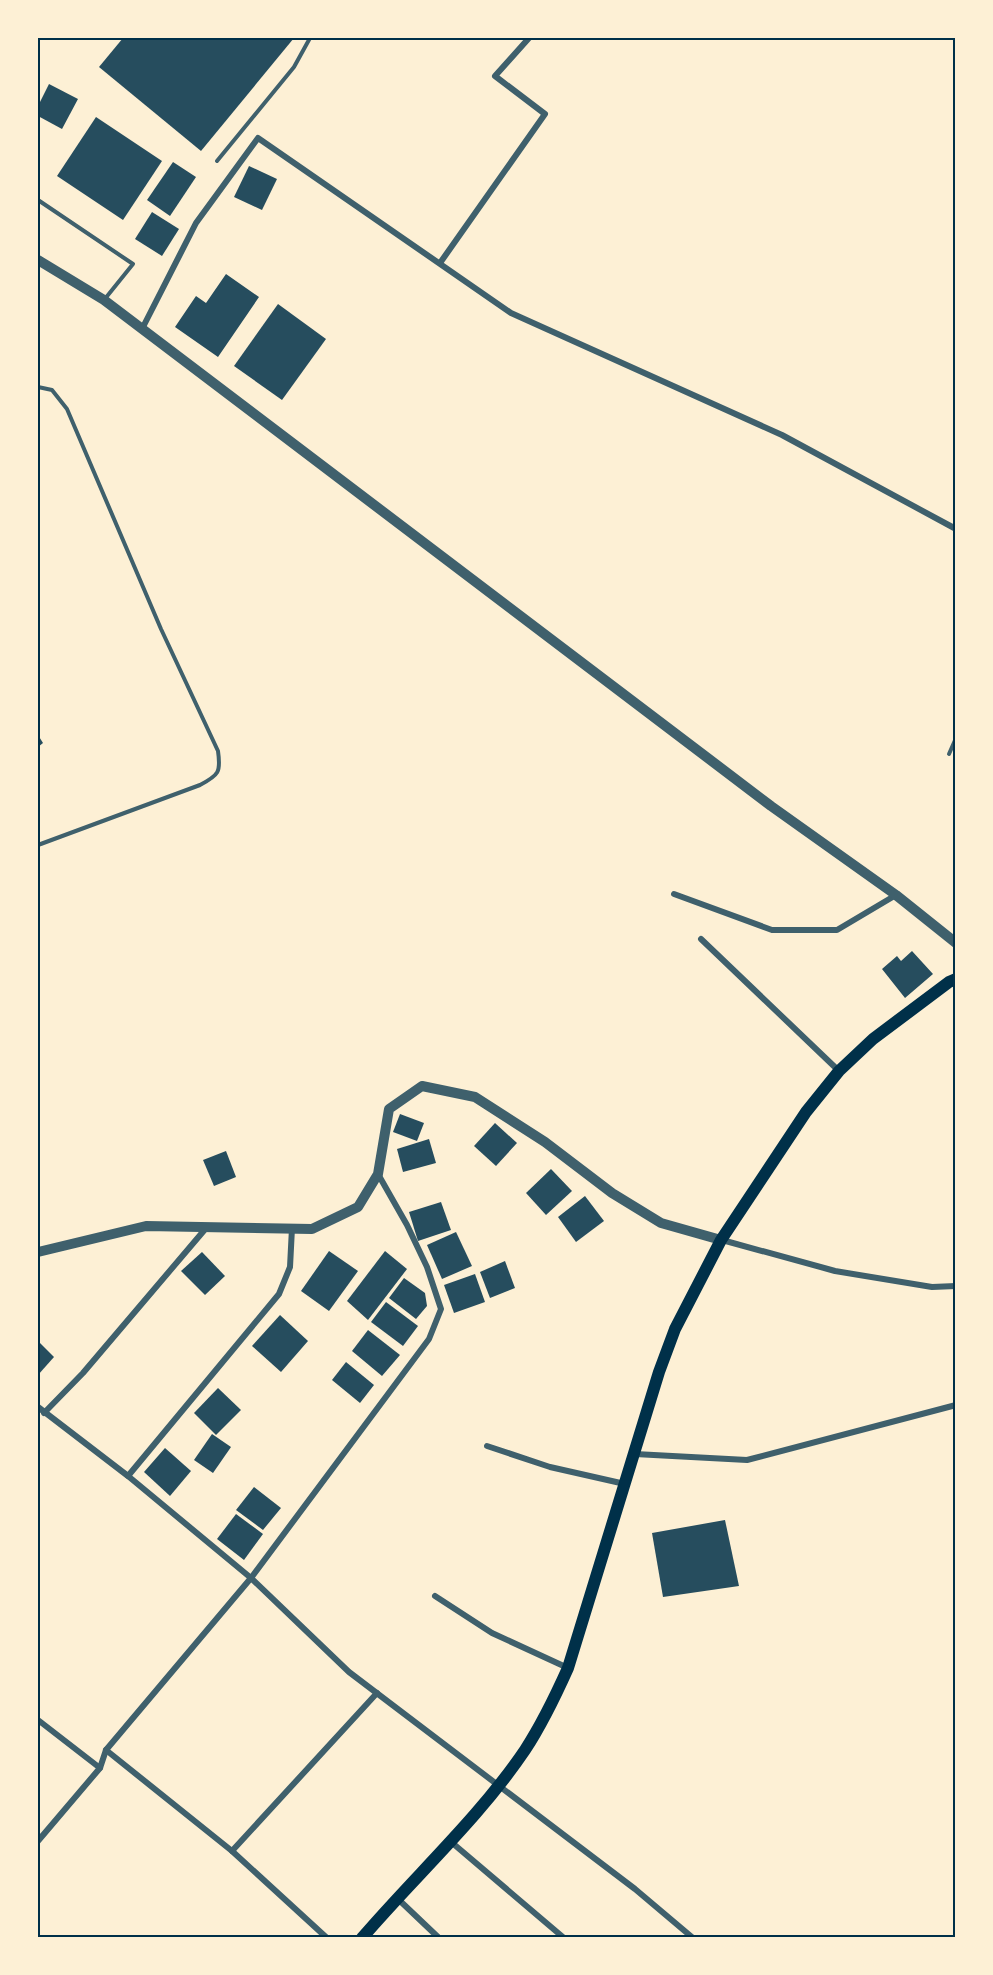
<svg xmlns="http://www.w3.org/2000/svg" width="993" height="1975" font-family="Manrope,sans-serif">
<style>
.building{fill:#264d5e}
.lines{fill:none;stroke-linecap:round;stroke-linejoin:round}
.service{stroke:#3f606c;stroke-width:4}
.minor{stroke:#3f606c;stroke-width:6}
.tertiary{stroke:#3f606c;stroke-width:10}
.secondary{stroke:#003049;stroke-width:12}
.neatline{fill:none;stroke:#003049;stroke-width:2}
</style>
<rect width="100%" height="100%" fill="#fdf0d5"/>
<g class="building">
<polygon points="123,38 294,38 201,151 99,67"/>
<polygon points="49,84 78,99 62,129 38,116 38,106"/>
<polygon points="96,117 162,161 123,220 57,176"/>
<polygon points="173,162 196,177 170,216 147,200"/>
<polygon points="249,166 277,179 262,210 234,197"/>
<polygon points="152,212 179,229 162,256 135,239"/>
<polygon points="226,274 259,297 218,357 175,327 196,296 206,303"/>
<polygon points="278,304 326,339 282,400 234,366"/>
<polygon points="38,735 43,743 38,747"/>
<polygon points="912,951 933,974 905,998 882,969 897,956 901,961"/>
<polygon points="400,1114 424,1123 417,1141 393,1132"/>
<polygon points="495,1123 517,1143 496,1166 474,1146"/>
<polygon points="429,1139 436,1163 403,1172 397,1149"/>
<polygon points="226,1151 236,1177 214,1186 203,1160"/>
<polygon points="551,1169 572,1191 546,1215 526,1193"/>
<polygon points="585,1196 604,1221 576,1242 558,1217"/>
<polygon points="441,1202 451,1230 418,1241 409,1212"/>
<polygon points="456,1232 472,1266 442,1279 427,1245"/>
<polygon points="329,1251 358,1271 329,1311 301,1291"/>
<polygon points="385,1251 407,1269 368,1320 347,1301"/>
<polygon points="202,1252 225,1276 205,1295 181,1271"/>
<polygon points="505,1261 515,1288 490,1298 480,1272"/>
<polygon points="475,1274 485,1302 454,1313 444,1285"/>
<polygon points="404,1278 425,1293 427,1306 416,1319 389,1298"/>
<polygon points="386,1302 418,1326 403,1346 371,1322"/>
<polygon points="280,1315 308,1341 281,1372 252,1346"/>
<polygon points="368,1330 400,1355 382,1376 352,1351"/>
<polygon points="38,1341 54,1357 38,1375"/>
<polygon points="346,1362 374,1385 360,1403 332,1380"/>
<polygon points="218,1388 241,1410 216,1435 194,1413"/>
<polygon points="212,1434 231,1447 213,1473 194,1460"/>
<polygon points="165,1448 191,1471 170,1496 144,1472"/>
<polygon points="254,1487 281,1508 263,1530 236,1510"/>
<polygon points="236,1514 263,1534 244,1560 217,1539"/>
<polygon points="725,1520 739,1586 663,1597 652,1533"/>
</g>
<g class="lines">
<g class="service">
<polyline points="95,38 98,38"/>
<polyline points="217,161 294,67 310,38"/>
<polyline points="38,200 133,264 104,300"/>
<path d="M 38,387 L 52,390 L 67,409 L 161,629 L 218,751 C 221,772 219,775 200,785 L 38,845"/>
<polyline points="949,754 956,738"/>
</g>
<g class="minor">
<polyline points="440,263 545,114 495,76 529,38"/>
<polyline points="142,329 196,223 258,138 511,313 782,435 956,529"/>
<polyline points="674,894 772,930 837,930 896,895"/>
<polyline points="701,939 839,1071"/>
<polyline points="722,1240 835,1271 932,1287 956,1286"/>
<polyline points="38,1407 128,1476 251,1578 349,1672 635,1889 693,1938"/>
<polyline points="44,1413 83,1373 207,1227"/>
<polyline points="487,1446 550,1467 625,1484"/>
<polyline points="635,1454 747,1460 956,1405"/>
<polyline points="128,1476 279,1294 290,1267 292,1228"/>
<polyline points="435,1596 492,1633 568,1668"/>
<polyline points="38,1720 100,1768"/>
<polyline points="106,1750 232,1851 327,1938"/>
<polyline points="38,1841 100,1768 106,1750 251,1578 429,1339 441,1309 427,1267 407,1225 378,1174"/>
<polyline points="450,1841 564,1938"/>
<polyline points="232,1851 377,1693"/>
<polyline points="398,1899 439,1938"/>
</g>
<g class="tertiary">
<polyline points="38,260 104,300 771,806 896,895 956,943"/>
<polyline points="38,1252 146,1226 312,1229 358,1207 378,1174 389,1109 422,1086 475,1097 545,1142 612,1193 661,1223 721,1240"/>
</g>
<path class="secondary" d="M 362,1938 C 416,1875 479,1818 525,1750 C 542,1724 555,1697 568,1668 L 659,1372 L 675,1329 L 721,1240 L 806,1112 L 839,1071 L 873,1039 L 949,982 L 956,979"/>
</g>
<rect width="993" height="1975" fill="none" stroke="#fdf0d5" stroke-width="78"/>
<rect x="39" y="39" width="915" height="1897" class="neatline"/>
</svg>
